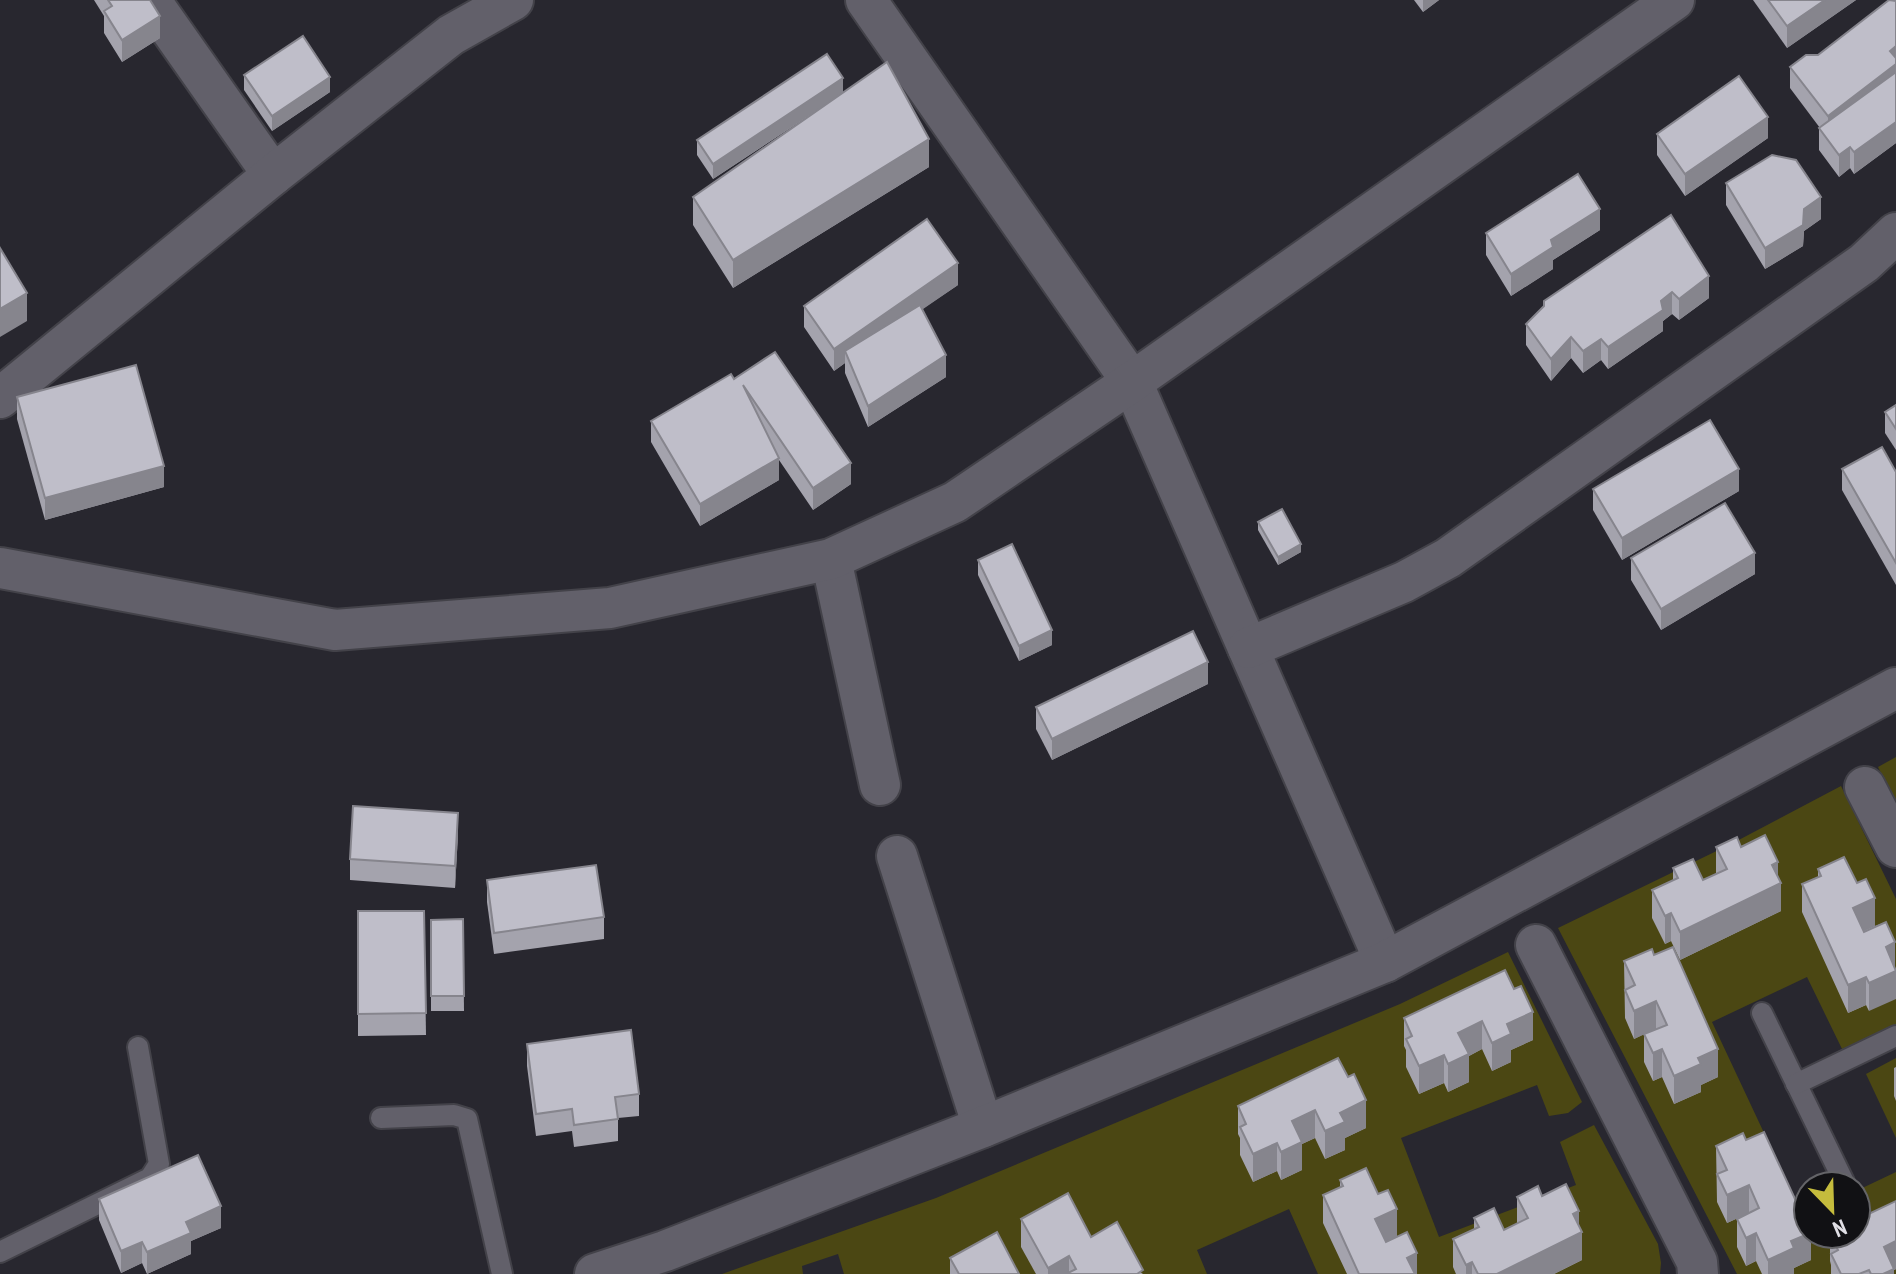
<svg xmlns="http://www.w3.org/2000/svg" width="1896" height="1274" font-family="'PT Sans Narrow',sans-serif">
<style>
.green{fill:#4b4713}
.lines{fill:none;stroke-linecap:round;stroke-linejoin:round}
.service-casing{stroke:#434249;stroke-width:24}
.minor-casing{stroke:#434249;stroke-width:44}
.service{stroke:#62606a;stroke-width:20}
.minor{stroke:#62606a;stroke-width:40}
.wall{fill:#a4a3ad}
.shaded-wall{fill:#86858d}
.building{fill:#bfbec9;stroke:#86858d;stroke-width:2}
</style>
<rect width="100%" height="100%" fill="#28272f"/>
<g class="green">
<polygon points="1896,757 1896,804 1878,767"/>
<polygon points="1841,786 1896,899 1896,1026 1843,1051 1807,977 1712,1022 1803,1216 1808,1214 1808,1234 1856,1234 1856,1191 1896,1172 1896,1274 1737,1274 1558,928 1733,843"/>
<polygon points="1508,952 1582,1102 1568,1113 1549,1116 1537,1085 1401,1138 1439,1237 1576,1185 1560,1142 1594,1125 1658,1244 1661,1263 1660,1274 1318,1274 1289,1209 1197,1250 1207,1274 844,1274 838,1254 802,1266 803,1274 722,1274 936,1198 1400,1004"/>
<polygon points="1896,1058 1896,1138 1866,1074"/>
</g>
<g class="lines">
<g class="service-casing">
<g id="service">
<polyline points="1762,1013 1844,1182"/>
<polyline points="1796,1084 1896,1036"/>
<polyline points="381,1118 454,1115 467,1119 502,1274"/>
<polyline points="0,1252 150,1178 159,1164 138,1047"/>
</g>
</g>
<g class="minor-casing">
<g id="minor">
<polyline points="150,0 273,175"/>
<polyline points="866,0 1132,382 1385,962"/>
<polyline points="0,398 273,175 451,35 513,0"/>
<polyline points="831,559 880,785"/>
<polyline points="0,568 335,630 610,608 831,559 955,502 1132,382 1674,0"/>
<polyline points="1248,648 1404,582 1448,558 1864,263 1896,233"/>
<polyline points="1865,787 1896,847"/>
<polyline points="897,856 983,1127"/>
<polyline points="1536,945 1697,1262 1698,1274"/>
<polyline points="595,1274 665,1251 983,1127 1385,962 1896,688"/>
</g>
</g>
<use href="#service" class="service"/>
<use href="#minor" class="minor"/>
</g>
<g class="wall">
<polygon points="94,0 150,0 160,38 122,62 104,33 104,16"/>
<polygon points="1414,0 1439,0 1423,12"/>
<polygon points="1753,0 1856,0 1787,48"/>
<polygon points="1896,1 1896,143 1854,174 1850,168 1839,177 1819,150 1819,128 1820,128 1790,88 1790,67 1818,55"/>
<polygon points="244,75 330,92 272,131 244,90"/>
<polygon points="843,92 929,167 733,288 693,225 693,197 824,106 713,179 697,155 697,140"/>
<polygon points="1657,134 1768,138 1685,196 1657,155"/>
<polygon points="1726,183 1821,219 1804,231 1803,246 1765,269 1726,205"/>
<polygon points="1671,215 1709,298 1679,320 1672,314 1663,321 1663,331 1608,369 1601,360 1583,373 1571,358 1551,381 1526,345 1526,324"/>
<polygon points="1600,230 1553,260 1553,269 1511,296 1486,255 1486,233"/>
<polygon points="958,285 922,309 946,377 868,427 845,373 845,363 834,371 804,327 804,306"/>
<polygon points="734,379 851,484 813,510 779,460 779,480 700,526 651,442 651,421"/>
<polygon points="17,397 164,487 45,520 17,419"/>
<polygon points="1896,405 1896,450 1885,433 1885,412"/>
<polygon points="1842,469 1896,472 1896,585 1842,490"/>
<polygon points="1593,489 1739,491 1622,560 1593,510"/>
<polygon points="1258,522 1301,552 1278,565 1258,530"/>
<polygon points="1631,558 1755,574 1661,630 1631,580"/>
<polygon points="978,560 1052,645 1019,661 978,575"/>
<polygon points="1208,684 1052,760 1036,729 1036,707"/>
<polygon points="458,834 455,888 350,880 350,859"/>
<polygon points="1716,847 1741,847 1778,878 1781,911 1680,960 1671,941 1665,944 1652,918 1652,890 1673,880 1673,868 1703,880 1716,874"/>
<polygon points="1818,869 1875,926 1886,922 1869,1011 1866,1005 1848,1013 1802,912 1802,884 1818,877"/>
<polygon points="487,880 604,917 604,939 494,954 487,902"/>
<polygon points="358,911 424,911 426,1035 358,1036"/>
<polygon points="463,919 464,1011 431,1011 431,920"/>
<polygon points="1624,961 1718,1077 1701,1085 1701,1092 1674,1104 1662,1077 1653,1081 1644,1062 1644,1034 1634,1039 1625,1018"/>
<polygon points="1505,970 1533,1040 1511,1050 1511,1062 1492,1071 1482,1049 1469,1056 1469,1082 1448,1092 1444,1083 1419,1094 1406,1067 1406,1050 1404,1046 1404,1018"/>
<polygon points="527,1044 639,1094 639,1116 618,1118 618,1141 574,1147 572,1131 536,1136 527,1066"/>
<polygon points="1338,1058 1366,1128 1345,1138 1345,1150 1325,1159 1315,1138 1302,1144 1302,1170 1281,1180 1277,1171 1253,1182 1240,1155 1240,1138 1238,1134 1238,1106"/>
<polygon points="1896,1067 1896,1101 1894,1096 1894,1068"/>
<polygon points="1746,1140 1811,1234 1811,1260 1794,1268 1794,1274 1762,1274 1756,1261 1746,1266 1737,1247 1737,1219 1749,1213 1727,1223 1717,1202 1716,1146"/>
<polygon points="1340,1180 1397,1237 1417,1274 1347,1274 1323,1223 1323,1195 1340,1188"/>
<polygon points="1542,1196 1579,1227 1582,1260 1554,1274 1456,1274 1453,1267 1453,1239 1474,1229 1474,1218 1504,1230 1517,1224 1517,1197"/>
<polygon points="99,1199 221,1228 191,1241 191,1254 147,1274 142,1263 121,1273 99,1220"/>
<polygon points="1896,1201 1896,1269 1894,1270 1894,1274 1831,1274 1831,1265 1830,1261 1830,1234"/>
<polygon points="1021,1219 1091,1237 1143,1274 1036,1274 1021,1247"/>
<polygon points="950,1258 1019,1274 950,1274"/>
</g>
<g class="shaded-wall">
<polygon points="1423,0 1439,0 1423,12"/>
<polygon points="1825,0 1856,0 1787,48 1787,26"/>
<polygon points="160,16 160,38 122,62 122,40"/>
<polygon points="1896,46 1896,86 1828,138 1828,116 1890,51"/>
<polygon points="330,77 330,92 272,131 272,116"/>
<polygon points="843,78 843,93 713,179 713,164"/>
<polygon points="1768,117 1768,138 1685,196 1685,174"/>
<polygon points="1896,122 1896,143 1854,174 1854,152"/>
<polygon points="929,139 929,167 733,288 733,260"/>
<polygon points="1850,147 1850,168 1839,177 1839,155"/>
<polygon points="1821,197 1821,219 1804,231 1803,246 1765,269 1765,248 1804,209"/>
<polygon points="1600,209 1600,230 1553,260 1553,269 1511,296 1511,274 1551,240"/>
<polygon points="958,263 958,285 849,360 845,351 845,363 834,371 834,349"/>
<polygon points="1709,276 1709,298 1679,320 1679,299"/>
<polygon points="1672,292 1672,314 1663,321 1663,331 1608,369 1608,347"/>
<polygon points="27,293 27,321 0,337 0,309"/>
<polygon points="1571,337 1571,358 1551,381 1551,359"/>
<polygon points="1601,339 1601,360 1583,373 1583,351"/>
<polygon points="946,355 946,377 868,427 868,406"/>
<polygon points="779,458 779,480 700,526 700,504"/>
<polygon points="851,463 851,484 813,510 813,488"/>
<polygon points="164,466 164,487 45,520 45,498"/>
<polygon points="1739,469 1739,491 1622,560 1622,538"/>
<polygon points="1301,544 1301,552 1278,565 1278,557"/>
<polygon points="1755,553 1755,574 1661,630 1661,609"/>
<polygon points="1052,630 1052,645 1019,661 1019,646"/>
<polygon points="1208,662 1208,684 1052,760 1052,739"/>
<polygon points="458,813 458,834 455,888 455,866"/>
<polygon points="1778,862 1778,884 1781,883 1781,911 1680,960 1680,932"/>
<polygon points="1875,898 1875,926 1853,936 1853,908"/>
<polygon points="1671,913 1671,941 1665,944 1665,916"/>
<polygon points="1895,942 1895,970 1886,947"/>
<polygon points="1896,971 1896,999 1869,1011 1869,983"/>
<polygon points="1866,977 1866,1005 1848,1013 1848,985"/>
<polygon points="1656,1001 1656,1029 1634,1039 1634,1011"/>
<polygon points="1533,1012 1533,1040 1511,1050 1511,1062 1492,1071 1492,1043 1507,1024"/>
<polygon points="1482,1021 1482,1049 1469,1056 1469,1082 1448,1092 1448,1064 1458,1033"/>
<polygon points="1662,1049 1662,1077 1653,1081 1653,1053"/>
<polygon points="1718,1049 1718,1077 1701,1085 1701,1092 1674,1104 1674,1076 1698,1058"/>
<polygon points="1444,1055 1444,1083 1419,1094 1419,1066"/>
<polygon points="1366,1100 1366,1128 1345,1138 1345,1150 1325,1159 1325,1131 1340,1113"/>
<polygon points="1315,1110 1315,1138 1302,1144 1302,1170 1281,1180 1281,1152 1292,1121"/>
<polygon points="1277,1143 1277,1171 1253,1182 1253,1154"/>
<polygon points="1749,1185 1749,1213 1727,1223 1727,1195"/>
<polygon points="221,1206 221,1228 191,1241 191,1254 147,1274 147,1252 186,1222"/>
<polygon points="1397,1209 1397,1237 1375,1247 1375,1219"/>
<polygon points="1579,1211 1579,1234 1582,1232 1582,1260 1554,1274 1497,1274 1573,1214"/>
<polygon points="1756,1233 1756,1261 1746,1266 1746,1238"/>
<polygon points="1808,1234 1811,1234 1811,1260 1794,1268 1794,1274 1768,1274 1768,1260 1791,1241"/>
<polygon points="1896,1241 1896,1269 1894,1270 1894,1274 1883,1274 1884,1247"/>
<polygon points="142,1242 142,1263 121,1273 121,1251"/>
<polygon points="1417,1253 1417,1274 1407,1274 1407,1258"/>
<polygon points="1069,1256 1069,1274 1048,1274 1048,1268"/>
<polygon points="1472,1262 1472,1274 1466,1274 1466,1265"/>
</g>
<g class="building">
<polygon points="108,0 150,0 160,16 122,40 104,11 112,6"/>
<polygon points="1768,0 1825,0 1787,26"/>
<polygon points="1889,0 1896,1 1896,46 1890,51 1896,58 1896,64 1828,116 1790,67 1806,55 1818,55"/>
<polygon points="303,36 330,77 272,116 244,75"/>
<polygon points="827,54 843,78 713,164 697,140"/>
<polygon points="887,62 929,139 733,260 693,197"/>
<polygon points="1896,72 1896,122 1854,152 1850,147 1839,155 1819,128"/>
<polygon points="1739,76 1768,117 1685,174 1657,134"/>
<polygon points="1772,155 1796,160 1821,197 1804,209 1803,225 1765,248 1726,183"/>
<polygon points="1578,174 1600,209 1551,240 1553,247 1511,274 1486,233"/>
<polygon points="1671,215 1709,276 1679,299 1672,292 1661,301 1663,310 1608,347 1601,339 1583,351 1571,337 1551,359 1526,324 1544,306 1544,301"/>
<polygon points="927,219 958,263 834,349 804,306"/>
<polygon points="0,248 27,293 0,309"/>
<polygon points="920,305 946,355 868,406 845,351"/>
<polygon points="775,352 851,463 813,488 743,385 779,458 700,504 651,421 731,374 734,379 737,377"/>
<polygon points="136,365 164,466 45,498 17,397"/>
<polygon points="1896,405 1896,429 1885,412"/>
<polygon points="1710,420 1739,469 1622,538 1593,489"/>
<polygon points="1882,447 1896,472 1896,563 1842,469"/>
<polygon points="1725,503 1755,553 1661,609 1631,558"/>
<polygon points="1282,509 1301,544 1278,557 1258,522"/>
<polygon points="1012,544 1052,630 1019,646 978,560"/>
<polygon points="1193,631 1208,662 1052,739 1036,707"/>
<polygon points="353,806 458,813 455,866 350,859"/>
<polygon points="1765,835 1778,862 1772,865 1781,883 1680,932 1671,913 1665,916 1652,890 1678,878 1673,868 1693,859 1703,880 1727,869 1716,847 1737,837 1741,847"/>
<polygon points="1844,857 1857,883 1866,879 1875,898 1853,908 1864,932 1886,922 1895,942 1886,947 1896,971 1869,983 1866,977 1848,985 1802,884 1821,876 1818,869"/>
<polygon points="596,865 604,917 494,933 487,880"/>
<polygon points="358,911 424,911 426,1013 358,1014"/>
<polygon points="463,919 464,996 431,996 431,920"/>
<polygon points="1673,947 1718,1049 1698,1058 1701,1064 1674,1076 1662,1049 1653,1053 1644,1034 1667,1025 1656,1001 1634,1011 1625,990 1635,985 1624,961 1652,949 1654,955"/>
<polygon points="1505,970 1514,989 1521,986 1533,1012 1507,1024 1511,1034 1492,1043 1482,1021 1458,1033 1469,1054 1448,1064 1444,1055 1419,1066 1406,1039 1412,1036 1404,1018"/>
<polygon points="631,1030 639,1094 615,1097 618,1119 574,1125 572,1109 536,1114 527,1044"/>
<polygon points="1338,1058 1348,1077 1354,1074 1366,1100 1340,1113 1345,1122 1325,1131 1315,1110 1292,1121 1302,1142 1281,1152 1277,1143 1253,1154 1240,1127 1246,1124 1238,1106"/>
<polygon points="1764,1132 1808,1227 1808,1234 1791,1241 1794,1248 1768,1260 1756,1233 1746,1238 1737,1219 1759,1208 1749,1185 1727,1195 1717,1174 1727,1170 1716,1146 1743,1133 1746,1140"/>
<polygon points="198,1155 221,1206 186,1222 191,1233 147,1252 142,1242 121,1251 99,1199"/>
<polygon points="1366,1168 1378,1194 1388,1190 1397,1209 1375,1219 1386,1242 1407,1232 1417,1253 1407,1258 1415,1274 1359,1274 1323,1195 1343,1186 1340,1180"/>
<polygon points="1566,1184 1579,1211 1573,1214 1582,1232 1497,1274 1478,1274 1472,1262 1466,1265 1453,1239 1479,1227 1474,1218 1494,1208 1504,1230 1528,1218 1517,1197 1538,1186 1542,1196"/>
<polygon points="1068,1193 1091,1237 1117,1222 1143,1270 1137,1274 1066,1274 1076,1269 1069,1256 1048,1268 1021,1219"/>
<polygon points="1896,1201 1896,1241 1884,1247 1894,1269 1883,1274 1871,1274 1869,1270 1859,1274 1841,1274 1831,1254 1838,1250 1830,1234 1856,1234 1856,1220"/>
<polygon points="997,1232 1019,1274 959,1274 950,1258"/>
</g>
<g transform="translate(1832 1210) rotate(157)"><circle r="38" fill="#111114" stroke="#646468" stroke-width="2"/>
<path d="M0-6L14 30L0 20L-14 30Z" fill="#c5bc3d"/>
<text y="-12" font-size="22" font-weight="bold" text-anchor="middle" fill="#e1e0e6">N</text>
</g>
</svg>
